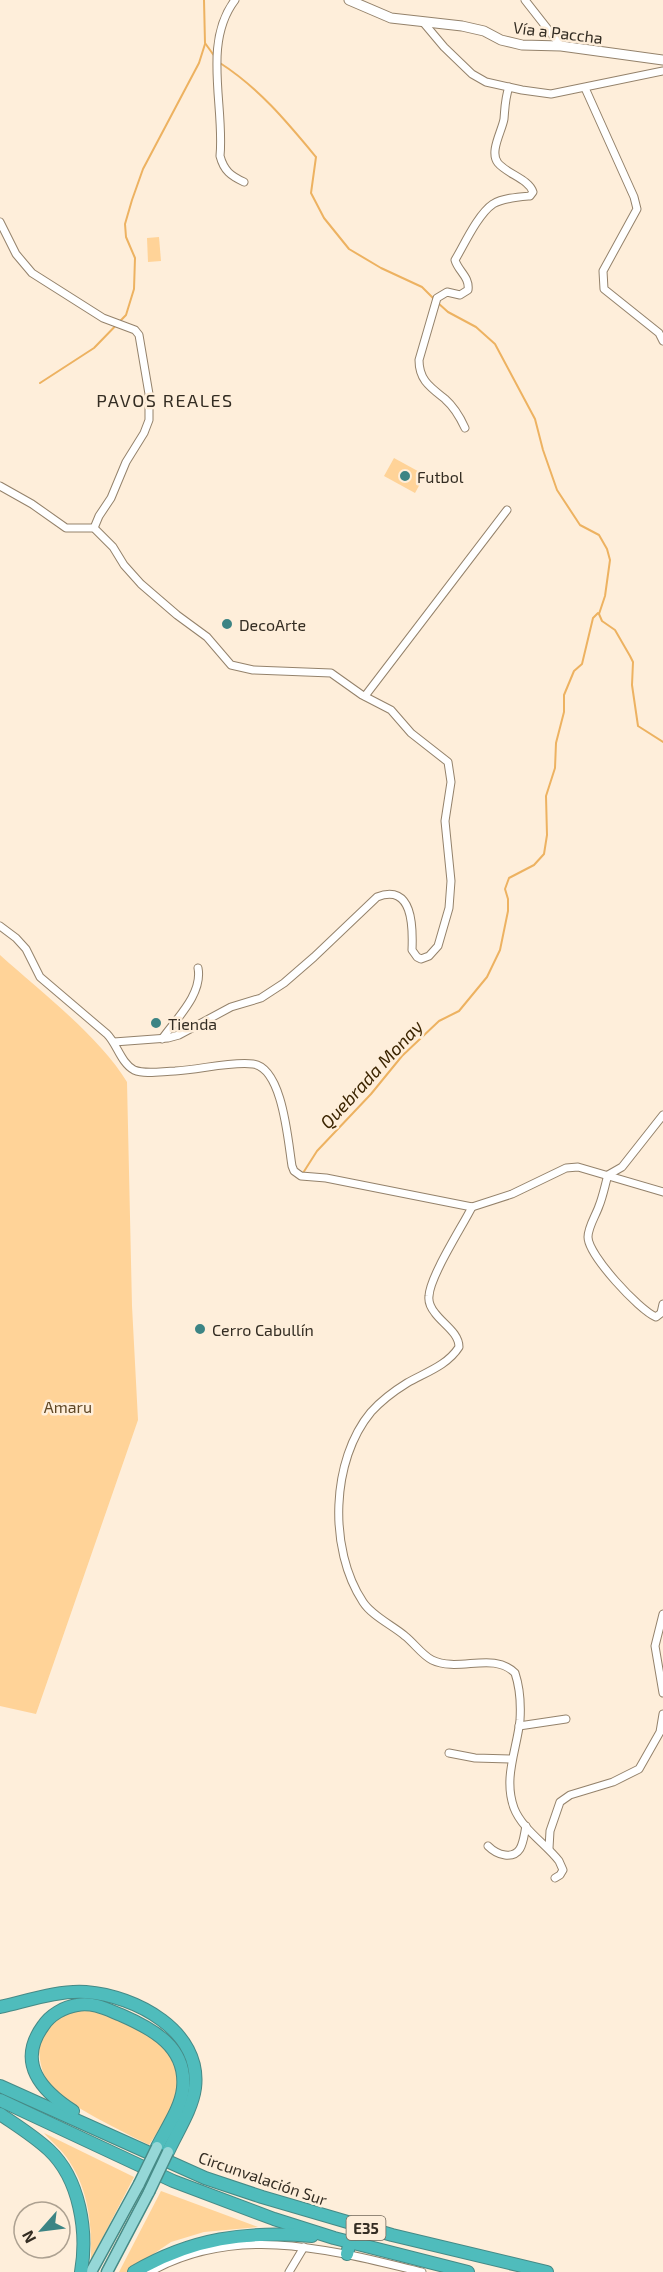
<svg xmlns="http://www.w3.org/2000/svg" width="663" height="2272" font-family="'Exo 2',sans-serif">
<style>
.green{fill:#ffd398}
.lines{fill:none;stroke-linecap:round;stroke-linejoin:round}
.stream{stroke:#edb261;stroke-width:2}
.street-casing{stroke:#94826b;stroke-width:9}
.secondary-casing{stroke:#94826b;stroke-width:11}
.primary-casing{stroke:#468a86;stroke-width:13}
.highway-casing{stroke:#468a86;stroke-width:14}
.street{stroke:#fff;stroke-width:7}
.secondary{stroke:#fff;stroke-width:9}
.primary{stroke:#95d7d7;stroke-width:10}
.highway{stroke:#4fbcbc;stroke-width:12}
.primary-bridge-casing{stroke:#468a86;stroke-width:13;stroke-linecap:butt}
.primary-bridge{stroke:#95d7d7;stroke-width:10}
.poi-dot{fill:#3c8484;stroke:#feeeda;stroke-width:2}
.labels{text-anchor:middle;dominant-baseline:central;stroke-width:5;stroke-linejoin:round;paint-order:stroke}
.shield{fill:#feeeda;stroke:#71675a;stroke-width:1.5}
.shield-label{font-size:15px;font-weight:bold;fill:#342d23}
.street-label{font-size:16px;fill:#342d23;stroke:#feeeda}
.poi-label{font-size:16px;fill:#342d23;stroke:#feeeda;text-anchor:start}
.park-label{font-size:16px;fill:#5f4725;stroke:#feeeda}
.neighbourhood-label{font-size:18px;letter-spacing:1.5px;fill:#342d23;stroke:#feeeda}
.water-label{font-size:18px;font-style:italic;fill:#3c2501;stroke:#feeeda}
</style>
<rect width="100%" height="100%" fill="#feeeda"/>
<g class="green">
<polygon points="159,237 161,261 148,262 147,238"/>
<polygon points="394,458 425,475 415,493 384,476"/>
<path d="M 0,955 C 40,991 100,1037 127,1082 L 132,1306 L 138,1420 L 36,1714 L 0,1706 Z"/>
<path d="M 78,2009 C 85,2010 94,2010 101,2012 C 134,2022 186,2050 177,2092 C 173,2111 159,2129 149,2145 C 126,2133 64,2104 50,2085 C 42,2074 40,2063 39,2050 C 39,2027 60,2016 78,2009 Z"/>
<path d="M 44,2133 L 134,2177 L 91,2260 C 92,2226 89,2191 69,2161 C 63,2151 52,2142 44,2133 Z"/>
<polygon points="161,2191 258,2227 204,2232 171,2242 127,2272 119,2272"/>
</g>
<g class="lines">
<g class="stream">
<polyline points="204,0 205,43 215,57"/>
<path d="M 220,63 C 259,88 287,122 316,157 L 311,193 L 324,218 L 349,249 L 381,268 L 422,287 L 434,299"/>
<polyline points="438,303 448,312 476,327 495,344 535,419 543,450 557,490 580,525 599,535 607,549 610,560 605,596 599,614 602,621 615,630 630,656 633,662 632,685 638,726 663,742"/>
<polyline points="40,383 94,348 126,315 134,289 135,258 126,237 125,224 132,200 143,169 199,63 205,44"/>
<polyline points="303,1173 317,1151 371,1094 402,1056 439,1021 459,1011 487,977 500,950 508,911 508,899 505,889 509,878 534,865 544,854 547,835 546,796 555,768 556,743 564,712 564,695 574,671 582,664 593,618 598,613"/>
</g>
<g class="street-casing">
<g id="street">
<path d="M 235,0 C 202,43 225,107 220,156 C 224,171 231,176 244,182"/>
<polyline points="525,0 561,46"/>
<polyline points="423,22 444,47 472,74 486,82 522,90 551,94 663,71"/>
<polyline points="585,88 634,197 637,209 603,271 604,289 659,333 663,341"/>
<polyline points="0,222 16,254 32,273 103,318 135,330 139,335 149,394 149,420 144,433 126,462 111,498 99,516 94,528"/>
<path d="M 465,428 C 460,417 453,406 445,399 C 430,387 419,380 419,360 L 437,298 L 447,292 L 460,295 L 468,290 C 470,277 458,271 455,260 C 464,245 478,214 493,204 C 503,198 518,197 530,196 L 533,192 C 529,179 507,174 498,163 C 489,152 502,131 504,119 C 505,107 505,98 509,87"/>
<path d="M 0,486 L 32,504 L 66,528 L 94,528 L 113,547 L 124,565 L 141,584 L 177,615 L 207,637 L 231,665 L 253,670 L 331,673 L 362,695 L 391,710 L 411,733 L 448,762 L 451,782 L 445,821 L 451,881 L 449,908 L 438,946 L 429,956 L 421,959 L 417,957 L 412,950 C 413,927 413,883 377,897 L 314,957 L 284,983 L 261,998 L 231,1007 L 179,1035 L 168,1038 L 114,1042"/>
<polyline points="365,696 507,510"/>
<path d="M 0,926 L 16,938 L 26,949 L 40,977 L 107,1034 C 117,1044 121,1063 134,1070 C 146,1075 163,1071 175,1071 C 199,1070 231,1061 253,1064 C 283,1068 288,1142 292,1166 L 294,1171 L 301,1176 L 326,1178 L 472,1207 L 512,1194 L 566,1168 L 578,1167 L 663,1192"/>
<path d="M 162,1039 C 176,1019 203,994 198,968"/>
<path d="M 663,1115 L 622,1167 L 608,1175 C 605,1185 603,1196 599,1206 C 596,1215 588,1227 588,1237 C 588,1255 639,1310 656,1317 L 661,1313 L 663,1304"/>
<path d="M 472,1207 C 462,1227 430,1276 429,1296 C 428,1303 431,1308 435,1313 C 443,1324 459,1333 459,1347 C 447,1366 424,1373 407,1383 C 394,1391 381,1401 371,1412 C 331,1460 328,1549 363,1602 C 372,1616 392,1625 405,1636 C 414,1643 422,1655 432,1660 C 459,1673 493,1651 515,1673 C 520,1688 521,1704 520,1720 C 517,1749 503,1778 514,1808 C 522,1829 546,1844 559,1861 L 563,1870 L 560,1875 L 555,1878"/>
<polyline points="663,1614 655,1646 663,1693"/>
<polyline points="519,1726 566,1719"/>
<polyline points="449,1753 475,1758 512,1759"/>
<path d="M 488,1846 C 493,1851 497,1854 505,1855 C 523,1857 523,1840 526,1826"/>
<polyline points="549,1848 550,1831 560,1802 570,1795 613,1782 639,1769 660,1732 663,1714"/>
<path d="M 150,2272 C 237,2223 331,2250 422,2272"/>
<polyline points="289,2272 304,2247"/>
</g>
</g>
<g class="secondary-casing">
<polyline id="secondary" points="349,0 391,18 462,26 484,31 501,40 522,45 561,46 663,60"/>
</g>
<g class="primary-casing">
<g id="primary">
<polyline points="91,2272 139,2184"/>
<polyline points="107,2272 149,2192"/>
</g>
</g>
<g class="highway-casing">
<g id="highway">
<path d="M 0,2007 C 27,2001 58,1990 86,1992 C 136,1996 202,2031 195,2088 C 192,2110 177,2132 168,2152"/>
<polyline points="0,2086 205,2178 262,2197 392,2235 547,2272"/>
<polyline points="0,2100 173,2181 274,2219 334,2238 468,2272"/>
<path d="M 73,2111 C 42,2091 16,2063 43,2026 C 50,2015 64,2007 77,2005 C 93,2002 106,2009 121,2015 C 153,2029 187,2047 183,2088 C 181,2108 166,2129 157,2147"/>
<path d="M 0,2114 C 16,2125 34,2136 49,2150 C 80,2179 88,2232 81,2272"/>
<polyline points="347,2254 350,2242"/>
<path d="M 134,2272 C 192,2238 246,2231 312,2236"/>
</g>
</g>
<use href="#street" class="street"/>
<use href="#secondary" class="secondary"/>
<use href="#primary" class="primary"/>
<use href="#highway" class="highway"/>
<g class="primary-bridge-casing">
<g id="primary-bridge">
<polyline points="139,2184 157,2147"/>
<polyline points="149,2192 168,2152"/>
</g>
</g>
<use href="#primary-bridge" class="primary-bridge"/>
</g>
<g class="poi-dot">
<circle cx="405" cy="476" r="6"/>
<circle cx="227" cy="624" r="6"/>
<circle cx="156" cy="1023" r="6"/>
<circle cx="200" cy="1329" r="6"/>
</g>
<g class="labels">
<rect class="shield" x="346.5" y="2216" width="39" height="24" rx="4.5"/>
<g class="shield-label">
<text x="366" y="2228">E35</text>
</g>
<g class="street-label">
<text transform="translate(558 32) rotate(7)">Vía a Paccha</text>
<text transform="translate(263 2178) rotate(19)">Circunvalación Sur</text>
</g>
<g class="poi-label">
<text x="417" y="476">Futbol</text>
<text x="239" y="624">DecoArte</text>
<text x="168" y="1023">Tienda</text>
<text x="212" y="1329">Cerro Cabullín</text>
</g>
<g class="park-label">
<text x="68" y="1406">Amaru</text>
</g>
<g class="neighbourhood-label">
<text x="165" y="400">PAVOS REALES</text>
</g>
<g class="water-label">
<text transform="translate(371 1074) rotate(-47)">Quebrada Monay</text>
</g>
</g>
<g transform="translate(42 2230) rotate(242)"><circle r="28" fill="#feeeda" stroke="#ada191" stroke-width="1.5"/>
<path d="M0-4.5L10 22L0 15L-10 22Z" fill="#3c8484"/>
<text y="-9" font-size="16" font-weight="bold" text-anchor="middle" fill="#342d23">N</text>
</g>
</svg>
